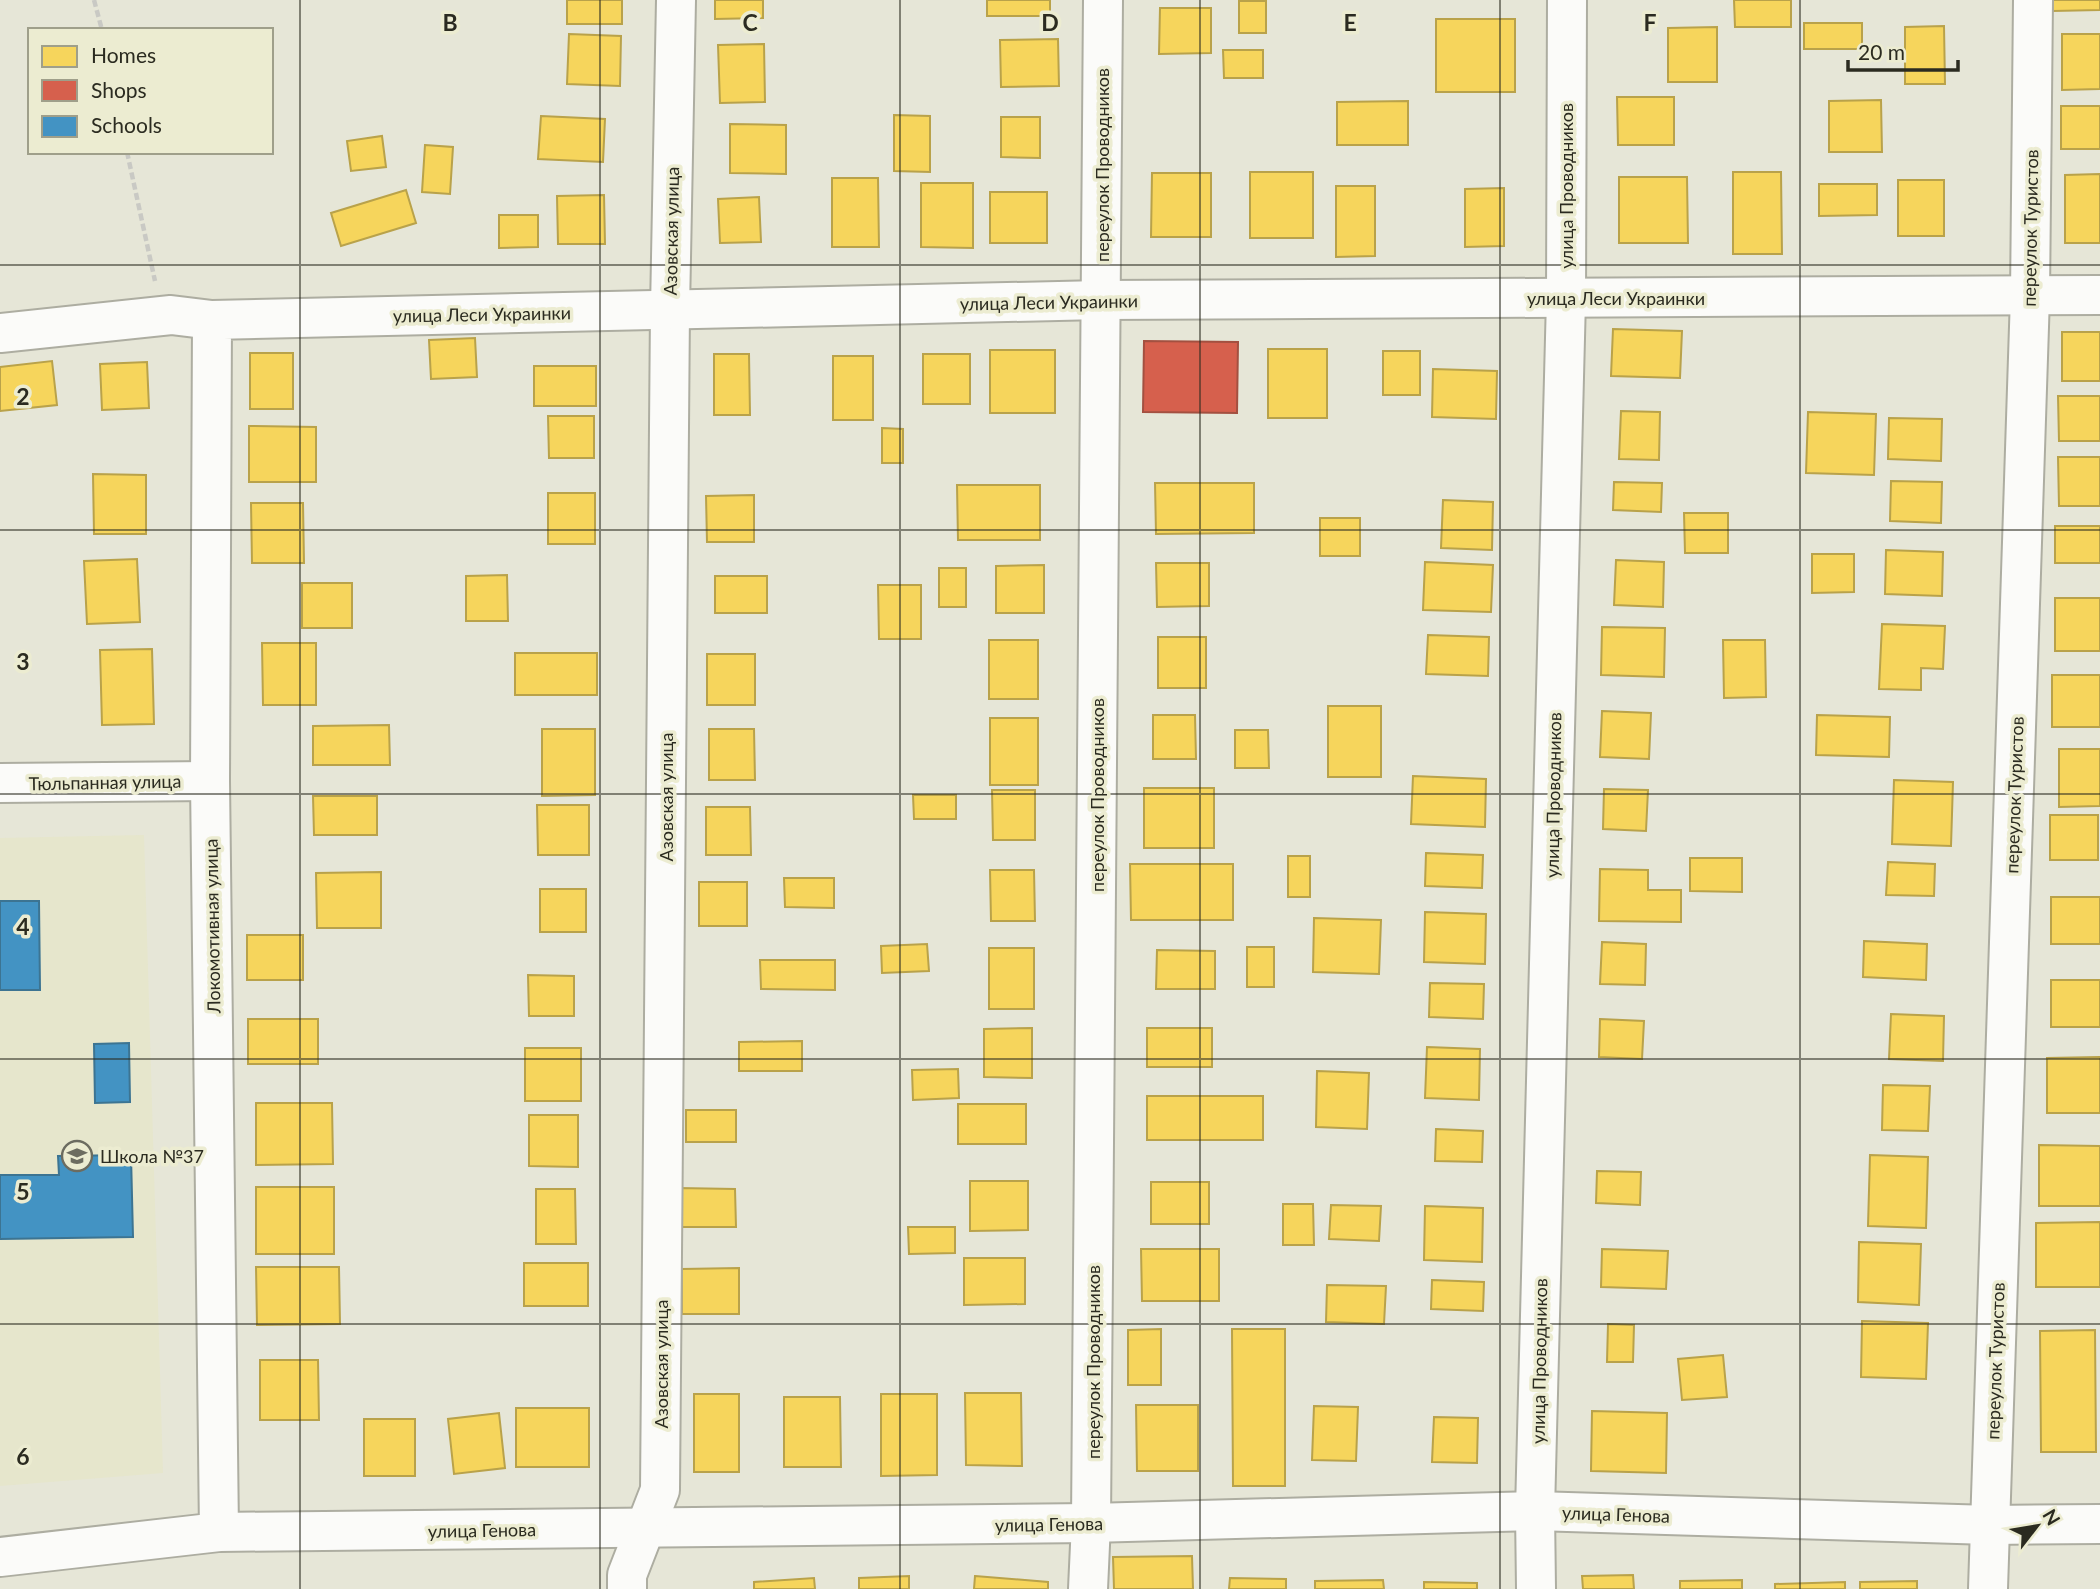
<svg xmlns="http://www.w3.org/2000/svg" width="2100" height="1589" font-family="Lato,sans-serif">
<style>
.built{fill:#e6e6cc}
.homes{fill:#f6d55c;stroke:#b9a24a;stroke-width:2}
.shops{fill:#d6604d;stroke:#a35040;stroke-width:2}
.schools{fill:#4393c3;stroke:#3c7492;stroke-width:2}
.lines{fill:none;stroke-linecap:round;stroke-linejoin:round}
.minor-casing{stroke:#adada1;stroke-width:42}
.major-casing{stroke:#adada1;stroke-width:42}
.path{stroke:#c9c9c4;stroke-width:4.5;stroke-dasharray:7 3.5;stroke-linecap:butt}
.minor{stroke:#fbfbf9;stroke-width:38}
.major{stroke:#fbfbf9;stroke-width:38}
.grid{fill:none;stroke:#2b2b20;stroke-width:2;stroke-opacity:0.55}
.labels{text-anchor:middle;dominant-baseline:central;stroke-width:7;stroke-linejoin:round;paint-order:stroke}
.street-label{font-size:18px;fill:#2b2b20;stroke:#ececd1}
.poi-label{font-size:18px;fill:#2b2b20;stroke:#ececd1;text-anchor:start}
.grid-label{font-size:23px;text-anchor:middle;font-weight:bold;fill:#2b2b20;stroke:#ececd1;stroke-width:7;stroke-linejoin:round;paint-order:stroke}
</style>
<rect width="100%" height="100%" fill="#e6e6d7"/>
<polygon class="built" points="144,835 163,1473 0,1486 0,838"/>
<g class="homes">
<rect x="567" y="0" width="55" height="24"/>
<polygon points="715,0 763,0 763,18 715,19"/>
<rect x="987" y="0" width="63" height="16"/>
<polygon points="1734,0 1791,0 1791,27 1735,27"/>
<polygon points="2053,0 2100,0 2100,10 2053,11"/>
<rect x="1239" y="1" width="27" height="32"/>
<polygon points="1160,8 1211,8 1211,53 1159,54"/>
<rect x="1436" y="19" width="79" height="73"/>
<rect x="1804" y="23" width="58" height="26"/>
<polygon points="1944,26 1945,84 1905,84 1905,27"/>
<polygon points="1717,27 1717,82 1668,82 1668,28"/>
<polygon points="569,34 621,36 620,86 567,84"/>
<polygon points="2062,34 2100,34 2100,89 2062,90"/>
<polygon points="1058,39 1059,86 1001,87 1000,40"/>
<polygon points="764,44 765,102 720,103 718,45"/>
<polygon points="1223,50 1263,50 1263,78 1224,78"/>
<polygon points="1617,97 1674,97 1674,145 1618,145"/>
<polygon points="1881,100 1882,152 1829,152 1829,101"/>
<polygon points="1408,101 1408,145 1337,145 1337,102"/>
<rect x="2061" y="106" width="39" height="43"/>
<polygon points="894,115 930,116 930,172 894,171"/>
<polygon points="541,116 605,119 603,162 538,159"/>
<polygon points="1001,117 1040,117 1040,158 1001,157"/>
<polygon points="730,124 786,125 786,174 730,173"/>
<polygon points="382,136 386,167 351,171 347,141"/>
<polygon points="425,145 453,147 450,194 422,192"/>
<rect x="1250" y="172" width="63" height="66"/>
<polygon points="1733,172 1781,172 1782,254 1733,254"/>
<polygon points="1152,173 1211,173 1211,237 1151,237"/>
<polygon points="2100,174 2100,243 2065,243 2065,175"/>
<polygon points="1619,177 1687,177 1688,243 1619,243"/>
<polygon points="832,178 878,178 879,247 832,247"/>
<rect x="1898" y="180" width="46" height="56"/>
<polygon points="921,183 973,183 973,248 921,247"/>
<polygon points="1819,184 1877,184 1877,215 1819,216"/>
<polygon points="1336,186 1375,186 1375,256 1336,257"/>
<polygon points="1504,188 1504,246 1465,247 1465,189"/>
<polygon points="406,190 416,223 341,246 331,213"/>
<rect x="990" y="192" width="57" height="51"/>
<polygon points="604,195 605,244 558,244 557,196"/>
<polygon points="759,197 761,242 720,243 718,199"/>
<polygon points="499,215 538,215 538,247 499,248"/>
<polygon points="1613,329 1682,331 1680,378 1611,376"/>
<rect x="2062" y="332" width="38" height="49"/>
<polygon points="475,338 477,377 431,379 429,340"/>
<rect x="1268" y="349" width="59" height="69"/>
<rect x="990" y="350" width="65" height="63"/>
<rect x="1383" y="351" width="37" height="44"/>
<rect x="250" y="353" width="43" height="56"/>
<polygon points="714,354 749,354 750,415 714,415"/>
<rect x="923" y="354" width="47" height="50"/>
<rect x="833" y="356" width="40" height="64"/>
<polygon points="52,361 57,405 0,411 0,367"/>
<polygon points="147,362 149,408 102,410 100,364"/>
<rect x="534" y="366" width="62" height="40"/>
<polygon points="1433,369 1497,371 1496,419 1432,417"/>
<polygon points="2058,396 2100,396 2100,441 2059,441"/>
<polygon points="1621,411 1660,412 1659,460 1619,459"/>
<polygon points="1808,412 1876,414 1874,475 1806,473"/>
<polygon points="548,416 594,416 594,458 549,458"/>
<polygon points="1889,418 1942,419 1941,461 1888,459"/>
<polygon points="249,426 316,427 316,482 249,482"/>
<polygon points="882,428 903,429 903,463 882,463"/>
<polygon points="2058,457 2100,457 2100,506 2059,506"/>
<polygon points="93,474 146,475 146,534 94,534"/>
<polygon points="1891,481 1942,482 1941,523 1890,521"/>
<polygon points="1614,482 1662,483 1661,512 1613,510"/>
<polygon points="1155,483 1254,483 1254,533 1156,534"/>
<polygon points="957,485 1040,485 1040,540 958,540"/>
<rect x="548" y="493" width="47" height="51"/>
<polygon points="754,495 754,542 707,542 706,496"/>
<polygon points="1443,500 1493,502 1492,550 1441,548"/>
<polygon points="251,503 303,503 304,563 252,563"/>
<polygon points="1684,513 1728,513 1728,553 1685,553"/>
<rect x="1320" y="518" width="40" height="38"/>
<rect x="2055" y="526" width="45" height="37"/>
<polygon points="1886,550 1943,552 1942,596 1885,594"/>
<polygon points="1812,554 1854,554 1854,592 1812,593"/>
<polygon points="137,559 140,622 87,624 84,561"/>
<polygon points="1616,560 1664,562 1663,607 1614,605"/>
<polygon points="1425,562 1493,565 1491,612 1423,610"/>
<polygon points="1156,563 1209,563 1209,606 1157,607"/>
<polygon points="1044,565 1044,613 996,613 996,566"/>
<rect x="939" y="568" width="27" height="39"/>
<polygon points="507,575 508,621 466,621 466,576"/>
<rect x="715" y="576" width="52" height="37"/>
<rect x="302" y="583" width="50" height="45"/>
<polygon points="878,585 921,585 921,639 879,639"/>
<rect x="2055" y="598" width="45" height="53"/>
<polygon points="1882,624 1945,626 1943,669 1921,668 1921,690 1879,689"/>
<polygon points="1602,627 1665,628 1664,677 1601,675"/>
<polygon points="1428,635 1489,637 1488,676 1426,674"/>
<rect x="1158" y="637" width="48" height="51"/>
<rect x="989" y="640" width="49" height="59"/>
<polygon points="1723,640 1765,640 1766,697 1724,698"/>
<polygon points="262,643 316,643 316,705 263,705"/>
<polygon points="152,649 154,724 102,725 100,650"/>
<rect x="515" y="653" width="82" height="42"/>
<rect x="707" y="654" width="48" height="51"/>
<rect x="2052" y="675" width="48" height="52"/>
<rect x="1328" y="706" width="53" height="71"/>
<polygon points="1602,711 1651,713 1649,759 1600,757"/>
<polygon points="1153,715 1195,715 1196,759 1153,759"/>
<polygon points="1817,715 1890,717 1889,757 1816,755"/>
<rect x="990" y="718" width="48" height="67"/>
<polygon points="389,725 390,765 313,765 313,726"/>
<polygon points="542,729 595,729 595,795 542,796"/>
<polygon points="709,729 754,729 755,780 709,780"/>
<polygon points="1235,730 1268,730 1269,768 1235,768"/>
<polygon points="2059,749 2100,749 2100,806 2059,807"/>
<polygon points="1413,776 1486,779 1485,827 1411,824"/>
<polygon points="1894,780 1953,782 1951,846 1892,844"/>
<rect x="1144" y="788" width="70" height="60"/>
<polygon points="1604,789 1648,790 1646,831 1603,829"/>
<polygon points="992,790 1035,790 1035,840 993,840"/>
<polygon points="913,795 956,795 956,819 914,819"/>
<polygon points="313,796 377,796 377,835 314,835"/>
<polygon points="537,805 589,805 589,855 538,855"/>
<polygon points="706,807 750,807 751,855 706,855"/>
<rect x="2050" y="815" width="48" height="45"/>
<polygon points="1426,853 1483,855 1482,888 1425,886"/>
<rect x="1288" y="856" width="22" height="41"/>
<polygon points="1690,858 1742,858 1742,892 1690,891"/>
<polygon points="1888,862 1935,864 1934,896 1886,895"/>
<polygon points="1130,864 1233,864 1233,920 1131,920"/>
<polygon points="1600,869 1648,870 1648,890 1681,890 1681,922 1599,921"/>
<polygon points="990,870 1034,870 1035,921 991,921"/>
<polygon points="381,872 381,928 317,928 316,873"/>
<polygon points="784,878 834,878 834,908 785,907"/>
<rect x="699" y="882" width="48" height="44"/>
<rect x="540" y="889" width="46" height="43"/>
<rect x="2051" y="897" width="49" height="47"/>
<polygon points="1425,912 1486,914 1485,964 1424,962"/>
<polygon points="1314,918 1381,920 1379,974 1313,972"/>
<rect x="247" y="935" width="56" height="45"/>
<polygon points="1864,941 1927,944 1926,980 1863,977"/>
<polygon points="1602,942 1646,944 1645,985 1600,984"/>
<polygon points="927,944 929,971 882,973 881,946"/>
<rect x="1247" y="947" width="27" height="40"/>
<rect x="989" y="948" width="45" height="61"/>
<polygon points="1157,950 1215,951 1215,989 1156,989"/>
<polygon points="760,960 835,960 835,990 761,989"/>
<polygon points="528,975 574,976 574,1016 529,1016"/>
<rect x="2051" y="980" width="49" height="47"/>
<polygon points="1430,983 1484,984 1483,1019 1429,1017"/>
<polygon points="1891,1014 1944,1016 1943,1061 1889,1059"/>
<rect x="248" y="1019" width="70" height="45"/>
<polygon points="1600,1019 1644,1021 1642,1059 1599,1057"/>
<polygon points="1032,1028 1032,1078 984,1077 984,1029"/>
<rect x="1147" y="1028" width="65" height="39"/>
<polygon points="802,1041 802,1071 739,1071 739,1042"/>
<polygon points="1427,1047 1480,1049 1479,1100 1425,1098"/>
<rect x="525" y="1048" width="56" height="53"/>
<polygon points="2100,1057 2100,1113 2047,1113 2047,1058"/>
<polygon points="958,1069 959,1098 913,1100 912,1070"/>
<polygon points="1317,1071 1369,1073 1367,1129 1316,1127"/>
<polygon points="1883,1085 1930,1086 1928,1131 1882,1130"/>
<rect x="1147" y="1096" width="116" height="44"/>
<polygon points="256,1103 332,1103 333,1164 256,1165"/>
<rect x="958" y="1104" width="68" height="40"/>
<rect x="686" y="1110" width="50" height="32"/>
<polygon points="529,1115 578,1115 578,1167 529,1166"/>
<polygon points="1436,1129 1483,1131 1482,1162 1435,1161"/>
<polygon points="2039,1145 2100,1146 2100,1206 2039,1206"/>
<polygon points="1870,1155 1928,1157 1926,1228 1868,1226"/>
<polygon points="1597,1171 1641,1172 1640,1205 1596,1203"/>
<polygon points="970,1181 1028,1181 1028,1230 970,1231"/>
<rect x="1151" y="1182" width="58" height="42"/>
<rect x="256" y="1187" width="78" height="67"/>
<polygon points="678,1188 735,1189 736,1227 678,1227"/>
<polygon points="536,1189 575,1189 576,1244 536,1244"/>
<polygon points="1283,1204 1313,1204 1314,1245 1283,1245"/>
<polygon points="1331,1205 1381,1206 1379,1241 1329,1239"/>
<polygon points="1425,1206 1483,1208 1482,1262 1424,1260"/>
<polygon points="2100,1222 2100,1287 2036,1287 2036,1223"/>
<polygon points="908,1227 955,1227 955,1253 909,1254"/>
<polygon points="1859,1242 1921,1244 1919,1305 1858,1302"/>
<polygon points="1141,1249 1219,1249 1219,1301 1142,1301"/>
<polygon points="1602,1249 1668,1251 1666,1289 1601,1287"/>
<polygon points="964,1258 1025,1258 1025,1304 964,1305"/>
<rect x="524" y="1263" width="64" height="43"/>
<polygon points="256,1267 339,1267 340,1324 257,1325"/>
<polygon points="739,1268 739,1314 682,1314 682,1269"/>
<polygon points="1432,1280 1484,1282 1483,1311 1431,1309"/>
<polygon points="1327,1285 1386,1286 1384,1324 1326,1322"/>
<polygon points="1862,1321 1928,1323 1926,1379 1861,1377"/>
<polygon points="1608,1324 1634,1325 1633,1362 1607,1362"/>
<polygon points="1161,1329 1161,1385 1128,1385 1128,1330"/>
<polygon points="1232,1329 1285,1329 1285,1486 1233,1486"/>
<polygon points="2095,1330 2096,1452 2041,1452 2040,1331"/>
<polygon points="1723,1355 1727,1397 1682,1400 1678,1359"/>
<polygon points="260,1360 318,1360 319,1420 260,1420"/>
<polygon points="965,1393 1021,1393 1022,1466 966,1465"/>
<rect x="694" y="1394" width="45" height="78"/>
<polygon points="881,1394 937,1394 937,1475 881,1476"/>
<polygon points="784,1397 840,1397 841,1467 784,1467"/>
<polygon points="1136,1405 1198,1405 1198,1471 1137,1471"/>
<polygon points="1314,1406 1358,1407 1356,1461 1312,1460"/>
<rect x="516" y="1408" width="73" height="59"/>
<polygon points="1592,1411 1667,1413 1666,1473 1591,1471"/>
<polygon points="499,1413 505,1468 454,1474 448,1419"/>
<polygon points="1434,1417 1478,1418 1477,1463 1432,1462"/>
<rect x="364" y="1419" width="51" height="57"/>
<polygon points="1192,1556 1193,1589 1114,1589 1113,1557"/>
<polygon points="1633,1575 1634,1589 1583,1589 1582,1576"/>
<polygon points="909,1576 909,1589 859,1589 859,1578"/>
<polygon points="975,1576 1048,1582 1048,1589 974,1589"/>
<polygon points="814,1578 815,1589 754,1589 754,1582"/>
<polygon points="1230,1578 1286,1579 1286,1589 1229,1589"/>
<polygon points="1383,1580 1384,1589 1315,1589 1315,1581"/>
<polygon points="1742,1580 1742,1589 1680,1589 1680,1581"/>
<polygon points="1917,1581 1917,1589 1860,1589 1860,1582"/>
<polygon points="1424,1582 1477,1583 1477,1589 1424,1589"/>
<polygon points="1845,1582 1845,1589 1775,1589 1775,1584"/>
</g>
<polygon class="shops" points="1144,341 1238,342 1237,413 1143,412"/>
<g class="schools">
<polygon points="0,901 39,901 40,990 0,990"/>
<polygon points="129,1043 130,1102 95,1103 94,1044"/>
<polygon points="131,1155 133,1237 0,1239 0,1175 59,1175 58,1156"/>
</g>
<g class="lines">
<g class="minor-casing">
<g id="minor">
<polyline points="0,333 171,315 212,320"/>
<polyline points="0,783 210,781"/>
<polyline points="219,1532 1091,1523 1535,1511 1990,1525 2100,1524"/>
<polyline points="627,1589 627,1575 660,1490 670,309 676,0"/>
<polyline points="1088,1589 1091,1523 1103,0"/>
<polyline points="1536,1589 1535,1511 1566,299 1567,0"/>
<polyline points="1988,1589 2030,296 2033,0"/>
</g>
</g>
<g class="major-casing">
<polyline id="major" points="0,1557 219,1532 210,781 212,320 1101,300 2100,295"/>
</g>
<g class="path">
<polyline points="94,0 102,30"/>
<polyline points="127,152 155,281"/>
</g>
<use href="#minor" class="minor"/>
<use href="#major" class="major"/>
</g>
<path class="grid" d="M 300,0 L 300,1589M 600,0 L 600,1589M 900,0 L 900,1589M 1200,0 L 1200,1589M 1500,0 L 1500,1589M 1800,0 L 1800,1589M 0,265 L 2100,265M 0,530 L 2100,530M 0,794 L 2100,794M 0,1059 L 2100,1059M 0,1324 L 2100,1324"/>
<defs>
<g id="school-ring" transform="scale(1.575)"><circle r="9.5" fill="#ececd1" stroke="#6c6c60" stroke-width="1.5"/><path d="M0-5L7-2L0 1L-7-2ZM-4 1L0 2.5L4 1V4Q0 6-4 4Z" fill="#6c6c60"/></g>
</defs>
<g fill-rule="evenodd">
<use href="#school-ring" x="77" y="1156"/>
</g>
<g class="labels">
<g class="street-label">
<text transform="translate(1102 165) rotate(-90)">переулок Проводников</text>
<text transform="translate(1566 186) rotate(-90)">улица Проводников</text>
<text transform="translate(2030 228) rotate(-89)">переулок Туристов</text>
<text transform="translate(671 231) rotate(-89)">Азовская улица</text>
<text x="1616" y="298">улица Леси Украинки</text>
<text transform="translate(1049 302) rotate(-1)">улица Леси Украинки</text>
<text transform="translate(482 314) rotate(-1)">улица Леси Украинки</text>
<text transform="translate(105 782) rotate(-1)">Тюльпанная улица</text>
<text transform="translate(1097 795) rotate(-90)">переулок Проводников</text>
<text transform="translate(1553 795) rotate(-89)">улица Проводников</text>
<text transform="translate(2014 795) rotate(-88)">переулок Туристов</text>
<text transform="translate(666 797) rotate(-90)">Азовская улица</text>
<text transform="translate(212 926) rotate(-91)">Локомотивная улица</text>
<text transform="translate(1539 1361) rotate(-89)">улица Проводников</text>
<text transform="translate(1995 1361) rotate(-88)">переулок Туристов</text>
<text transform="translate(1093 1362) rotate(-90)">переулок Проводников</text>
<text transform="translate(661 1364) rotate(-90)">Азовская улица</text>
<text transform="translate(1616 1514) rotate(2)">улица Генова</text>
<text transform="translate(1049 1524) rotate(-1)">улица Генова</text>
<text transform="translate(482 1530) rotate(-1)">улица Генова</text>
</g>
<g class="poi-label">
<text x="100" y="1156">Школа №37</text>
</g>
</g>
<g class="grid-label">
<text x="450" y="31">B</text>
<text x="750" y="31">C</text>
<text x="1050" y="31">D</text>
<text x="1350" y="31">E</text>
<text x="1650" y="31">F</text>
<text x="23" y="405">2</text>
<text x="23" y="670">3</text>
<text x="23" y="935">4</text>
<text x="23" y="1200">5</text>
<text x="23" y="1465">6</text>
</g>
<rect x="28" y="28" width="245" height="126" fill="#ececd1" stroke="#9f9f8a" stroke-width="2"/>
<rect x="42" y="46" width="35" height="21" fill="#f6d55c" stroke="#9f9f8a" stroke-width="2"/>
<text x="91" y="63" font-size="21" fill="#2b2b20">Homes</text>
<rect x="42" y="80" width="35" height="21" fill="#d6604d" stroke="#9f9f8a" stroke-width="2"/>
<text x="91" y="98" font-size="21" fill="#2b2b20">Shops</text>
<rect x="42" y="116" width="35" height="21" fill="#4393c3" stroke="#9f9f8a" stroke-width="2"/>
<text x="91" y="133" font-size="21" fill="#2b2b20">Schools</text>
<g transform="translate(2037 1526) rotate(59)" stroke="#ececd1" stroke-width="5" paint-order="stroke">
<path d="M0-5L12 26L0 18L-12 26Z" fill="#2b2b20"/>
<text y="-10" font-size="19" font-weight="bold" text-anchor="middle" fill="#2b2b20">N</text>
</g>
<path d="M1848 60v10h110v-10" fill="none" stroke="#2b2b20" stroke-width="3.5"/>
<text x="1858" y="60" font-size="21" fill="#2b2b20" stroke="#ececd1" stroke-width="5" paint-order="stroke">20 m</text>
</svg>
